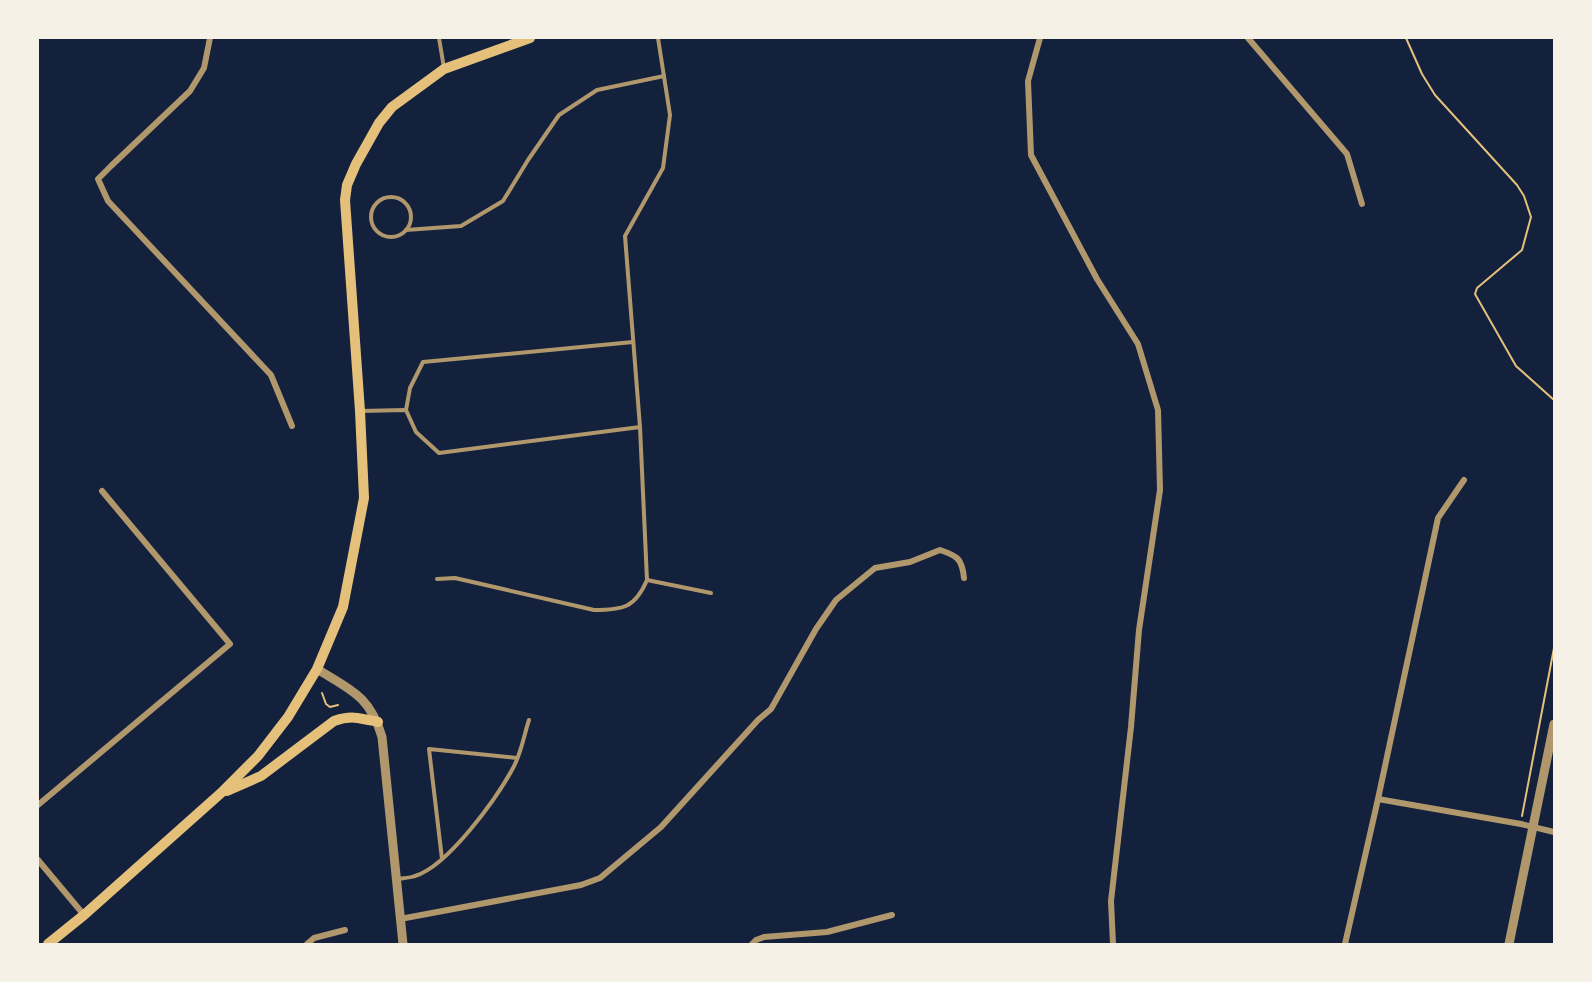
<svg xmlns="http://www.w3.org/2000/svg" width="1592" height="982" font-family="Karla,sans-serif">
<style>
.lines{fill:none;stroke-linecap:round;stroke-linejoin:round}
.path{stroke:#e5c07b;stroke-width:2}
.service{stroke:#b1986c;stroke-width:4}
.minor{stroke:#b1986c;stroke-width:6}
.tertiary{stroke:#b1986c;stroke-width:9}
.secondary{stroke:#e5c07b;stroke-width:10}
</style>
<rect width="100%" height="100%" fill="#14213d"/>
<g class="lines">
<g class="path">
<polyline points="1406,38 1422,74 1435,95 1517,185 1524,196 1531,217 1522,250 1477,288 1475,294 1516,366 1554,400"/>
<polyline points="322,693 326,704 330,707 338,705"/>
<polyline points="1522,816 1554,648"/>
</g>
<g class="service">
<polyline points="439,38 444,68"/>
<circle cx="391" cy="217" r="20"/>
<polyline points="406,230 461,226 503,201 528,160 559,115 597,90 664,76"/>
<polyline points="406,410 410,388 423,362 633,342"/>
<path d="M 360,411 L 406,410 L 416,432 L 439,453 L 640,427 L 647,580 C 635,608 623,610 594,610 L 455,578 L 437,579"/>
<polyline points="640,427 625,236 663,168 670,115 658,38"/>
<polyline points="647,580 711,593"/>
<polyline points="442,859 429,749 517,758"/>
<path d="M 397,879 C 403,878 410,878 415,876 C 448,866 497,798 513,768 C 521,754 524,735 529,720"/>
</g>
<g class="minor">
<polyline points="210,38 204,68 190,91 111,166 98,179 108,201 271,375 292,426"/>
<polyline points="1040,38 1028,81 1031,155 1097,279 1138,344 1158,410 1160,490 1139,630 1131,727 1111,901 1113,944"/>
<polyline points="1248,38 1347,154 1362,204"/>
<polyline points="1378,799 1521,824 1554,832"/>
<polyline points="38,805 230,644 102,491"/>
<polyline points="38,860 84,915"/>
<path d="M 400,919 L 581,885 L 600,878 L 661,827 L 758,720 L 771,709 L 816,629 L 836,600 L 875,568 L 910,562 L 940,550 C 958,556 962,559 964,578"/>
<polyline points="307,944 314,938 345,930"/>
<polyline points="752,944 756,940 764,937 827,932 892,915"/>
<polyline points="1345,944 1378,799 1438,518 1464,480"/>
</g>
<g class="tertiary">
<path d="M 317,669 C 351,690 370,696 382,737 L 403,944"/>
<polyline points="1509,944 1554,724"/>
</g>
<g class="secondary">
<path d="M 227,791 L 261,776 L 334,721 C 351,715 360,718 378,722"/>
<polyline points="48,944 84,915 221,793 258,756 288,717 317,669 343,607 364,498 360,411 345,200 347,185 356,164 379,123 392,107 444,69 530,38"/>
</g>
</g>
<rect width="1592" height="982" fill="none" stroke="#f6f1e7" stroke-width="78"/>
</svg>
